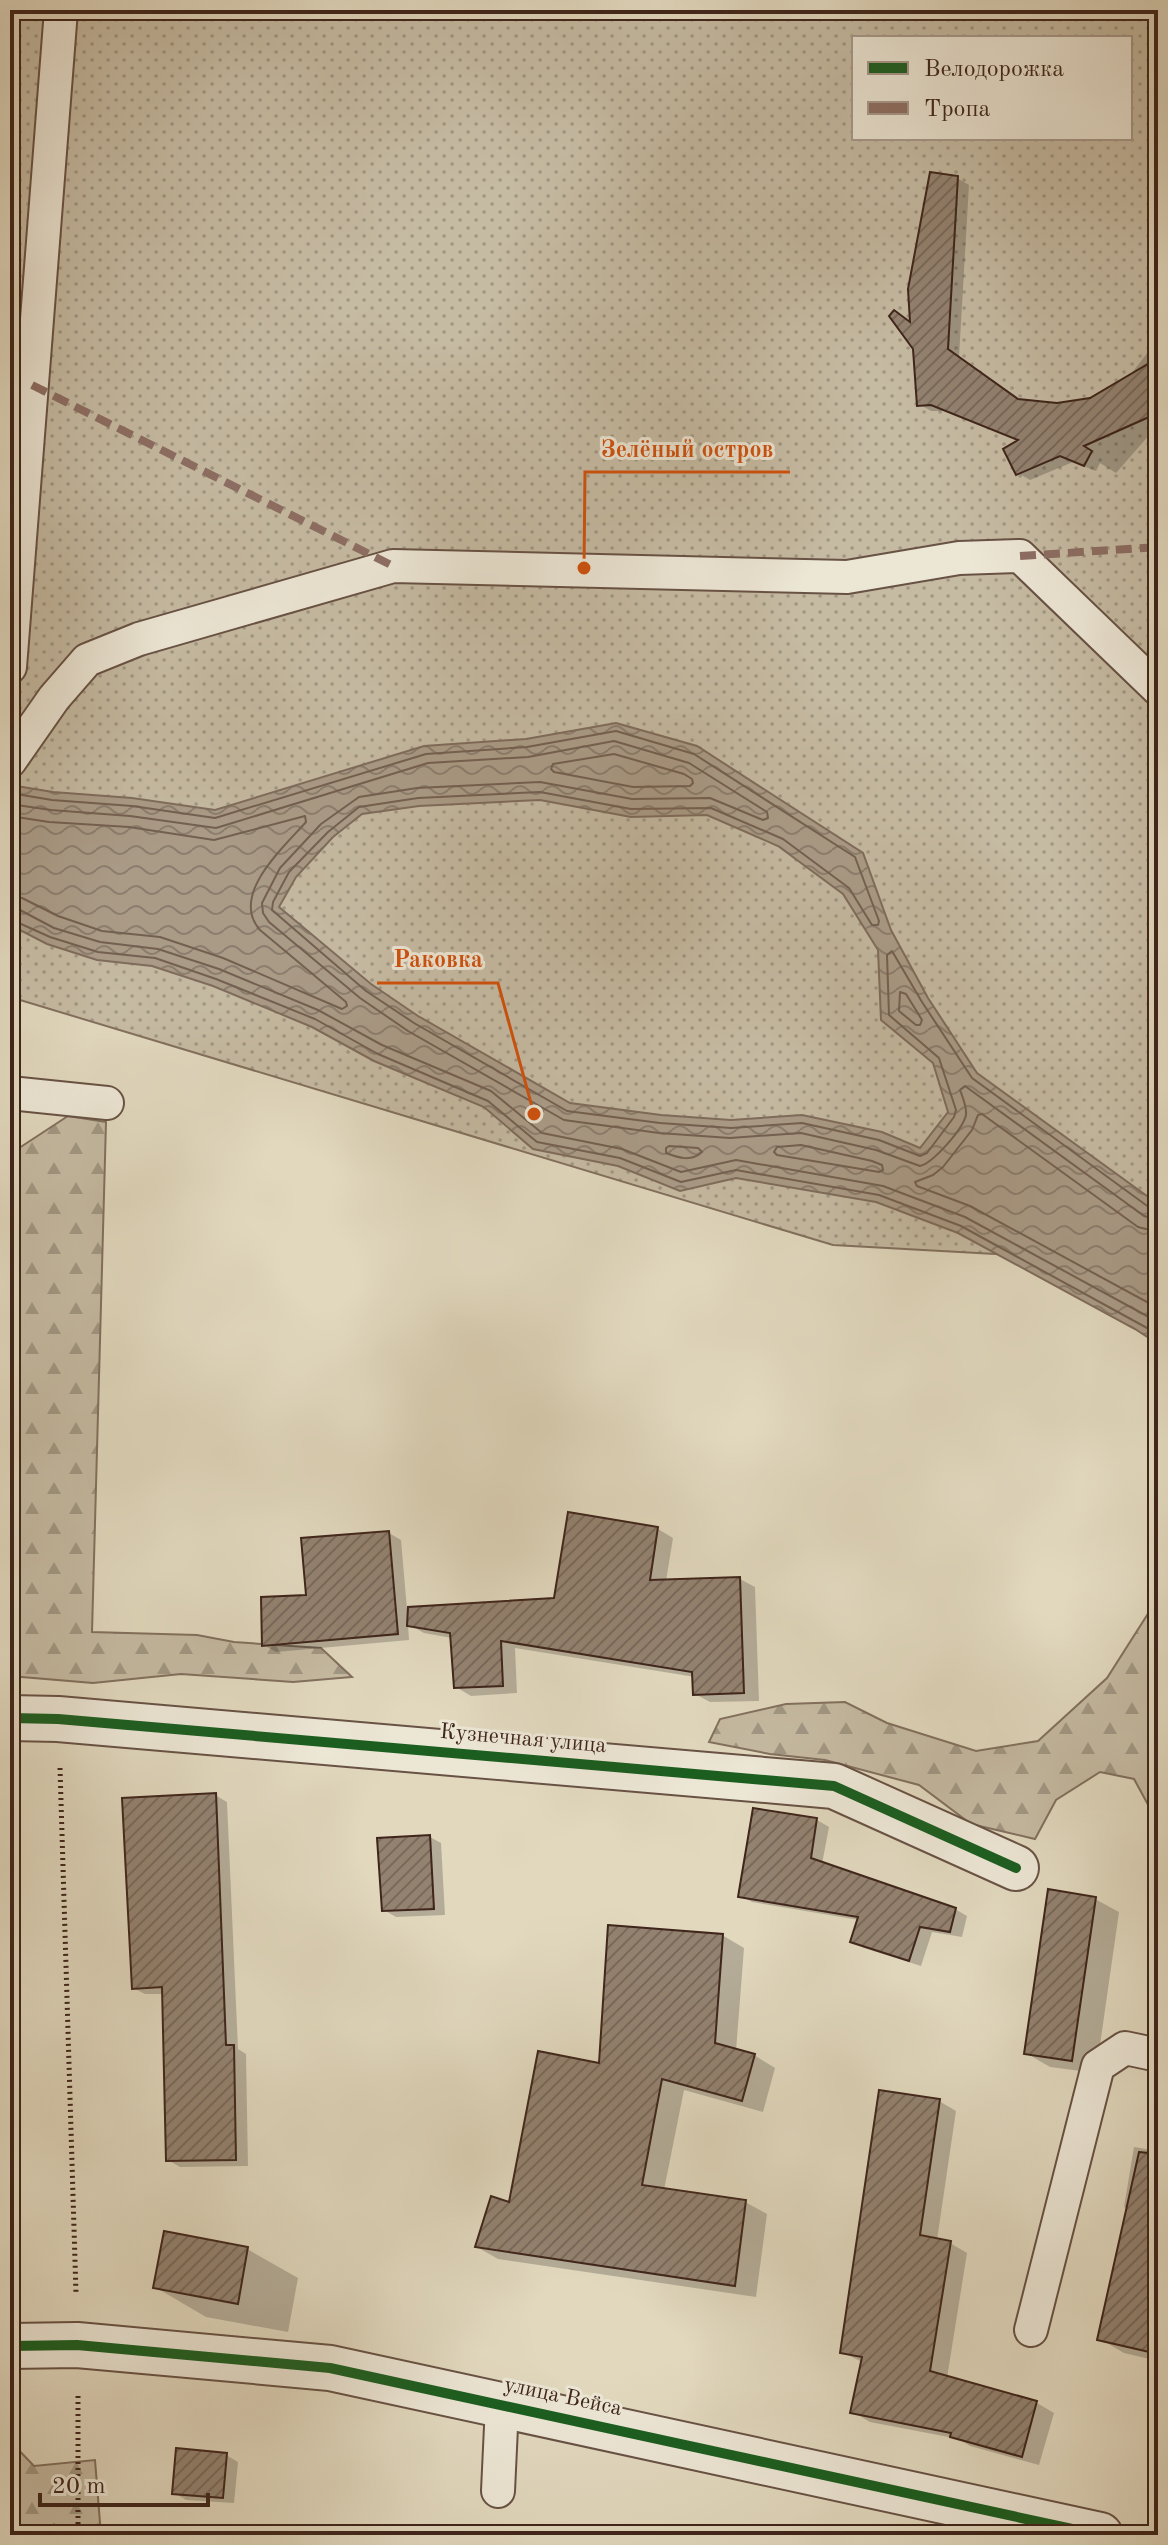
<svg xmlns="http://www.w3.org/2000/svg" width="1168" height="2545" font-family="'Old Standard TT',serif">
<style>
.forest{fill:url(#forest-firs);stroke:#82705e;stroke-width:2}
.park{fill:url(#park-dots);stroke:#82705e;stroke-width:2;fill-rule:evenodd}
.water{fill:url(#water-waves);stroke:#7f6c5c;stroke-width:2;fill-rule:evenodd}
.shadow{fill:#0003}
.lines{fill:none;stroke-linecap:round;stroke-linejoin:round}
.shore{stroke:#746051;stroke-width:2}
.building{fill:url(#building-hatch);stroke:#3f251b;stroke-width:2}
.lane-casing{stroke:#685244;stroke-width:36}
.street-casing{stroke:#685244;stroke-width:48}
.path{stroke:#3f251b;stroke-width:5;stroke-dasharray:2 4;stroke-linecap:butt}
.lane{stroke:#ece6d5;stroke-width:32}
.street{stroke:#ece6d5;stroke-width:44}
.quiet{stroke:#8d6e63;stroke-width:8;stroke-dasharray:16 8;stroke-linecap:butt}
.cycleway-casing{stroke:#ece6d5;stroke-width:15}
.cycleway{stroke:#1b5e20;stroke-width:10}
.labels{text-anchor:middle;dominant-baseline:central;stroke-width:6;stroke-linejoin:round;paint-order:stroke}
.street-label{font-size:22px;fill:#3f251b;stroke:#ece6d5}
.leader{fill:none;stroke:#cf510e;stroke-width:3}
.callout-dot{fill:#cf510e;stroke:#ece6d5;stroke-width:3}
.callout-label{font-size:24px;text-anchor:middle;font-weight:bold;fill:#cf510e;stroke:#ece6d5;stroke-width:6;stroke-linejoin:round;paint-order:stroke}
</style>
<defs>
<pattern id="forest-firs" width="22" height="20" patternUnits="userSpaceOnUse" patternTransform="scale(2)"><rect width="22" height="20" fill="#c5baa2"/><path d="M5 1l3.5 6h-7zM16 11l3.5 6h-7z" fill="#a19783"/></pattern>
<pattern id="park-dots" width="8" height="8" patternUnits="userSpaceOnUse" patternTransform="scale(2)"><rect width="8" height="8" fill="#c5baa2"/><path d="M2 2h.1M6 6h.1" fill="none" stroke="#a19783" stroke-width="1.8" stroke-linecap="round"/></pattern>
<pattern id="water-waves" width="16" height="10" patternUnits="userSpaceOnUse" patternTransform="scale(2)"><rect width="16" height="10" fill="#aa9b87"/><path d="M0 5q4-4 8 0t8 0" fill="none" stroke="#8c7e6e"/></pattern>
<pattern id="building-hatch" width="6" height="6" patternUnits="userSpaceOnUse" patternTransform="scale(2)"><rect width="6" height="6" fill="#938270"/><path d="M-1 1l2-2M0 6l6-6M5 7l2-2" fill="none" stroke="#796a5b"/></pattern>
</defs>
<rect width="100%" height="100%" fill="#e1d8be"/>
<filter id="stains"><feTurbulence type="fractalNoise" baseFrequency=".0025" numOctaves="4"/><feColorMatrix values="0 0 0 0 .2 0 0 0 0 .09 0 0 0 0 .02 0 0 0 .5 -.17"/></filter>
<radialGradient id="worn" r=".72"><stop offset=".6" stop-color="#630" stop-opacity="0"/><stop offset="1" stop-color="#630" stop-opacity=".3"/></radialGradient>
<g class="forest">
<polygon points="68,1116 106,1122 92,1632 197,1635 234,1642 321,1648 352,1677 293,1682 181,1674 93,1683 10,1676 10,1154"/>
<polygon points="1158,1598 1158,1823 1134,1779 1100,1772 1056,1800 1035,1839 971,1824 919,1785 825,1760 770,1754 709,1742 720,1719 786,1704 845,1702 887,1723 976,1751 1038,1741 1107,1678"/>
<polygon points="10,2441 34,2466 95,2460 101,2535 10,2535"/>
</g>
<path class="park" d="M 10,10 L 1158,10 L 1158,1263 L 833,1245 L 10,997 ZM 854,38 L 1130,38 L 1130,138 L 854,138 Z"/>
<path class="water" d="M 616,723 L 697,746 L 863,853 L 891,930 L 928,998 L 977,1073 L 1158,1204 L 1158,1344 L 1135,1329 L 958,1233 L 876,1202 L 736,1178 L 680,1191 L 618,1166 L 533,1149 L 484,1107 L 374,1061 L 312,1027 L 213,986 L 152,966 L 97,960 L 47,944 L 10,925 L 10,785 L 53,792 L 132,798 L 215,810 L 424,746 L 526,739 ZM 540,800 L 631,817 L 707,815 L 778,846 L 843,894 L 878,950 L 881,1020 L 933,1063 L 948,1112 L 920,1148 L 882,1132 L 802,1115 L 731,1120 L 661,1115 L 570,1103 L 418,1016 L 371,984 L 279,907 L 296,877 L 333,837 L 362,814 L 419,806 Z"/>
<g class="shadow">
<polygon points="957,178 969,185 959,357 1020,401 1057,405 1091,400 1128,378 1158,339 1158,425 1116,473 1100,463 1096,471 1073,462 1030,480 1018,473 1020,441 945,411 931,411 919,404 913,324"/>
<polygon points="658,1529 673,1538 666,1581 740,1579 755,1587 759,1701 710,1702 695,1694 695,1677 515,1648 517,1693 471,1696 456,1687 452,1638 424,1633 408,1624 409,1640 276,1652 264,1645 308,1597 389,1533 401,1540 407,1609 556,1600"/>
<polygon points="215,1795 227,1802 238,2049 246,2054 248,2166 180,2167 168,2160 164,1994 145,1994 133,1988"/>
<polygon points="755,1810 817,1820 829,1827 822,1864 955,1909 967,1916 962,1937 932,1932 921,1966 864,1948 852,1941 859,1920 752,1902 740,1896"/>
<polygon points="430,1837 441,1843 445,1915 396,1917 384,1910"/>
<polygon points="1095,1899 1119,1912 1096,2073 1050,2067 1026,2053"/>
<polygon points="722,1935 744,1948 736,2051 754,2055 775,2068 763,2112 684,2090 664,2190 745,2202 767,2214 756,2297 498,2259 477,2247 511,2204 600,2065"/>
<polygon points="939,2101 956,2111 937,2240 950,2243 967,2253 947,2378 1037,2403 1054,2413 1039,2465 970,2446 959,2439 870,2422 853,2412 862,2362 842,2352"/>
<polygon points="1134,2147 1158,2151 1158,2361 1124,2353 1100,2339 1128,2209 1124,2207"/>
<polygon points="247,2249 298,2278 288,2332 206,2317 155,2287"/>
<polygon points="226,2455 238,2462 234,2503 186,2500 175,2493"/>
</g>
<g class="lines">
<g class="shore">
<polygon points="614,754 684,774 692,779 693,783 690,786 633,787 554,772 551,769 553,764"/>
<polyline points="10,793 52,800 132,806 215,818 426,754 527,747 616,731 694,754 855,857 879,921 878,925 872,925 849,888 783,839 711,808 631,809 540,792 418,798 359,807 328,832 289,872 273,902 272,910 366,991 414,1023 567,1111 660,1123 731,1128 802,1123 879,1140 920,1156 927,1153 954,1117 956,1110 939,1058 889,1015 887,955 892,951 922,1002 972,1078 1150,1208 1158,1210"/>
<path d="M 10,804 L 51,810 L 130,816 L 216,828 L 428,763 L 528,757 L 614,741 L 689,763 L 767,812 L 768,818 L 763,820 L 710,798 L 632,799 L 540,782 L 417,788 L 359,797 L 321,824 L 280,868 L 262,903 L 263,913 L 269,922 L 360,998 L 408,1031 L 564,1120 L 659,1133 L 730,1138 L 801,1133 L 876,1150 L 920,1166 C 933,1163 963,1129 966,1115 C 967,1107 963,1098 960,1090 L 965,1086 L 1144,1216 L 1158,1220"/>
<path d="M 10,816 L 49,822 L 129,827 L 214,840 L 305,816 L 306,822 C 284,847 229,895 260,930 L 346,1002 L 347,1006 L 342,1009 L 223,958 L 160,937 L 102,931 L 58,916 L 22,898 L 10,897"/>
<polyline points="10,909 20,910 54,928 100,942 158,949 219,969 318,1010 382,1045 491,1091 542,1133 622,1149 681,1172 736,1160 883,1186 965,1217 1158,1322"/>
<polyline points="10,919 50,937 98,952 155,958 216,979 315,1019 378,1054 488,1101 537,1142 620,1158 681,1182 736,1170 879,1195 961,1226 1158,1334"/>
<polygon points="900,992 906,994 922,1020 920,1025 916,1025 899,1011"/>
<polygon points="801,1145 872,1161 882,1165 883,1170 879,1172 777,1155 774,1152 777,1147"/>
<path d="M 669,1146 L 698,1148 L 702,1152 C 691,1162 679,1158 666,1153 L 666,1148 Z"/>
<polyline points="1158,1232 1138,1227 982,1114 978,1115 972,1130 943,1167 933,1175 915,1182 917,1186 970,1206 1158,1308"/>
</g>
</g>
<g class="building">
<polygon points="930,172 958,176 948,349 1018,399 1057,403 1090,398 1158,358 1158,413 1084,446 1092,451 1084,466 1060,456 1016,475 1003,449 1018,440 931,405 917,406 913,349 889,316 894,310 910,322 908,289"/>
<polygon points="568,1512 658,1527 650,1580 740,1577 744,1693 693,1695 692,1672 501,1641 503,1686 454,1688 450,1633 407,1626 408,1607 554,1598"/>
<polygon points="389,1531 398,1634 262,1646 261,1597 306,1595 301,1538"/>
<polygon points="216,1793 226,2045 234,2045 236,2160 166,2161 162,1987 132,1989 122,1798"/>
<polygon points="753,1808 817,1818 811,1858 956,1908 950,1932 920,1927 909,1961 850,1942 858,1917 738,1897"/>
<polygon points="430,1835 434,1909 382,1911 377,1838"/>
<polygon points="1048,1889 1096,1897 1072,2061 1024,2054"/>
<polygon points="608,1925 723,1934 715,2043 755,2054 742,2101 662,2079 642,2185 746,2200 735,2286 475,2247 491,2196 509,2202 538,2051 599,2063"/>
<polygon points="879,2090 940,2099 920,2235 951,2241 930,2371 1037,2401 1022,2457 950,2437 951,2433 850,2413 862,2357 840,2353"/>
<polygon points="1139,2152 1158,2154 1158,2354 1097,2340"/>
<polygon points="164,2231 248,2247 238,2304 153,2288"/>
<polygon points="176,2448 227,2453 223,2498 172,2494"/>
</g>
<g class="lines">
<g class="lane-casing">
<g id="lane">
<polyline points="10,667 61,10"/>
<polyline points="10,761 54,698 87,660 139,639 393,566 847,577 959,558 1020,556 1158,689"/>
<polyline points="10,1093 107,1103"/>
<polyline points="1031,2330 1098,2066 1125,2048 1158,2055"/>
<polyline points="498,2491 502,2405"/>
</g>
</g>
<g class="street-casing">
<g id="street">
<polyline points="10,1718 58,1719 834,1786 1016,1868"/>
<polyline points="10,2346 77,2345 330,2368 1100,2535"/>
</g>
</g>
<g class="path">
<polyline points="60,1768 76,2294"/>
<polyline points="78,2396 78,2535"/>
</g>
<use href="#lane" class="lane"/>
<use href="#street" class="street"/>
<g class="quiet">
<polyline points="32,385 393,566"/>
<polyline points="1020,556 1158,547"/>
</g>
<g class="cycleway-casing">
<g id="cycleway">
<polyline points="10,1718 58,1719 834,1786 1016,1868"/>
<polyline points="10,2346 77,2345 330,2368 1100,2535"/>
</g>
</g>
<use href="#cycleway" class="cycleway"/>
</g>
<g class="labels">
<g class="street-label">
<text transform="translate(523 1739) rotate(5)">Кузнечная улица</text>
<text transform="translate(563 2397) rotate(12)">улица Вейса</text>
</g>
</g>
<path class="leader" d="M584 568L585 472H790M534 1114L498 983H377"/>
<g class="callout-dot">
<circle cx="584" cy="568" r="8"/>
<circle cx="534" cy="1114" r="8"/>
</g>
<g class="callout-label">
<text x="687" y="457">Зелёный остров</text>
<text x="438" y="967">Раковка</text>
</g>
<rect width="1168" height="2545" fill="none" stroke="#e1d8be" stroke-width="40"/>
<rect x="12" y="12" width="1144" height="2521" fill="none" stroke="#3f251b" stroke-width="4"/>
<rect x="20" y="20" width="1128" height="2505" fill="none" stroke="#3f251b" stroke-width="2"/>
<rect x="852" y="36" width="280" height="104" fill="#ece6d5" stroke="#a7998b" stroke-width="2"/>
<rect x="868" y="62" width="40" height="12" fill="#1b5e20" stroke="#a7998b" stroke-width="2"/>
<text x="924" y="76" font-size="24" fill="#3f251b">Велодорожка</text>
<rect x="868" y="102" width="40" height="12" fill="#8d6e63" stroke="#a7998b" stroke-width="2"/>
<text x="924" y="116" font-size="24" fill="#3f251b">Тропа</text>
<path d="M40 2493v12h168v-12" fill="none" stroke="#3f251b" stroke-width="4"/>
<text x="52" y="2493" font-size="24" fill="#3f251b" stroke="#ece6d5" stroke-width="6" paint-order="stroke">20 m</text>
<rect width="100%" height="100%" filter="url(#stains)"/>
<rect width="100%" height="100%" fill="url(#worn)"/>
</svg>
